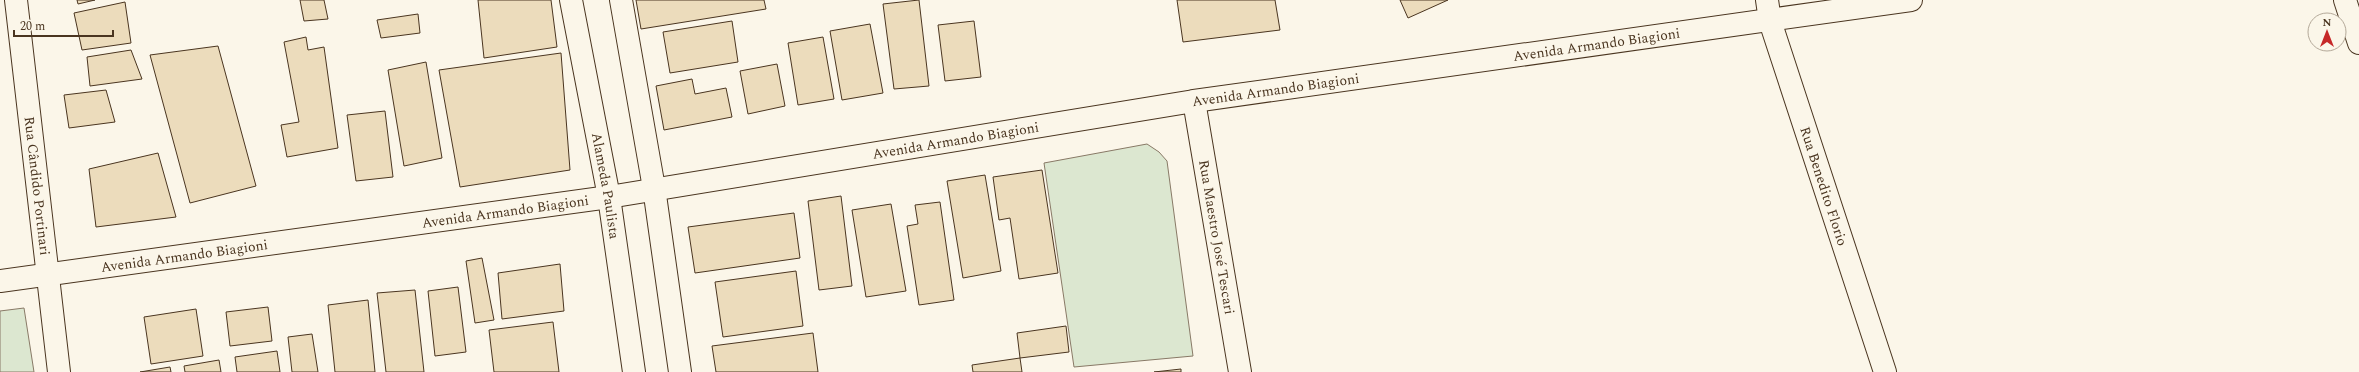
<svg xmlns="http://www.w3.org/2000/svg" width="2359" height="372" font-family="Spectral,serif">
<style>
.green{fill:#dce7d0;stroke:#887966}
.building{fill:#ecdcbc;stroke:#4a3520}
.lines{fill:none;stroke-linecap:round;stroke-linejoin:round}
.street-casing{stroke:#4a3520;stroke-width:24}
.secondary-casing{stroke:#4a3520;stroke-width:24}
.street{stroke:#fbf6e9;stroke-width:22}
.secondary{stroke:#fbf6e9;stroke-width:22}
.labels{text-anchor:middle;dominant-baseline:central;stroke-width:3;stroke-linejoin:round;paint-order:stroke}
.street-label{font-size:14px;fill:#4a3520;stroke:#fbf6e9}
</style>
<rect width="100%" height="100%" fill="#fbf6e9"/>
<g class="green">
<polygon points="1147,144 1159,152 1167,161 1193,356 1074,367 1044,163"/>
<polygon points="24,308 34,372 0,372 0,311"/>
</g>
<g class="building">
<polygon points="77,0 95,0 78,4"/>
<polygon points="300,0 324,0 328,19 304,21"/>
<polygon points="478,0 551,0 557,47 484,58"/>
<polygon points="636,0 764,0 766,9 641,29"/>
<polygon points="919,0 929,86 894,89 883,4"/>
<polygon points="1177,0 1275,0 1280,30 1183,42"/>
<polygon points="1400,0 1448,0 1408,18"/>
<polygon points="125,2 131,43 82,50 74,13"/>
<polygon points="418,14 420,33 381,38 377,20"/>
<polygon points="732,21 738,62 670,73 663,32"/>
<polygon points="974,21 981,77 945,81 938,25"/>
<polygon points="870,24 883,93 842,100 830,31"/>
<polygon points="306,37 308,50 324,47 338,148 287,157 281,125 299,122 284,42"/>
<polygon points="823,37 834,99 798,105 788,43"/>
<polygon points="218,46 256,186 190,203 150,55"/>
<polygon points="131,50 142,79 90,86 87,57"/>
<polygon points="561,53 570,170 460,187 439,70"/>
<polygon points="426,62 442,158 404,166 388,70"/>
<polygon points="777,64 785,106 748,114 740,71"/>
<polygon points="692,79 695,94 726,88 732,117 664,130 656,86"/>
<polygon points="106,90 115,122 69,128 64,95"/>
<polygon points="385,111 393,177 356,181 347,115"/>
<polygon points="158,153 176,217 96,227 89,169"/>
<polygon points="1042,170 1058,273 1019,279 1010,218 999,220 993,177"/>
<polygon points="985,175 1001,271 963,278 947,181"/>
<polygon points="841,196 852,286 819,290 808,201"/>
<polygon points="940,202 954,300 919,305 907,226 918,224 915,205"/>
<polygon points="891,204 906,291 866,297 852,210"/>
<polygon points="794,213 800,258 695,273 688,227"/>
<polygon points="482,258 494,320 475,323 466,261"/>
<polygon points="560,264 564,311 502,319 498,273"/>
<polygon points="796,271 803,326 723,337 715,282"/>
<polygon points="458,287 466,352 435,356 428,291"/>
<polygon points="415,290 424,372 386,372 377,293"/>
<polygon points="368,300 375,372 335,372 328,305"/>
<polygon points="268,307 272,341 230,346 226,312"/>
<polygon points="196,309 203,356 151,364 144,317"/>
<polygon points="553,322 559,372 494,372 489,330"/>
<polygon points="1066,326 1069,352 1020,358 1017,333"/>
<polygon points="813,333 818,372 716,372 712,346"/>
<polygon points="312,334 318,372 292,372 288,337"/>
<polygon points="277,351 280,372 237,372 235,357"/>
<polygon points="1020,358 1022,372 973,372 972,365"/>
<polygon points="219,360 221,372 185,372 184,366"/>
<polygon points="170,367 171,372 140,372"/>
<polygon points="1181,369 1181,372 1154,372"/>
</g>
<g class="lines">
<g class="street-casing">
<g id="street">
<path id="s1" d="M 16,0 L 59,372"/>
<path id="s2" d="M 1767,0 L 1770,21 L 1885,372"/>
<polyline points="2345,0 2359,43"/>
<path id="s3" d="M 1194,101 L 1240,372"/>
<path id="s4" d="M 0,281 L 609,197 L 1194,101 L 1911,0"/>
</g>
</g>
<g class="secondary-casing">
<g id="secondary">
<path id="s5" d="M 571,0 L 609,197 L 634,372"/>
<polyline points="621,0 654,188 680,372"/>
</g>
</g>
<use href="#street" class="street"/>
<use href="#secondary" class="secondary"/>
</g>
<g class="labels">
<g class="street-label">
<text stroke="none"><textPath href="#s4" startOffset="1614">Avenida Armando Biagioni</textPath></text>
<text stroke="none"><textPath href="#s4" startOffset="1290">Avenida Armando Biagioni</textPath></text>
<text stroke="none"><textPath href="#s4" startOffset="966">Avenida Armando Biagioni</textPath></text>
<text stroke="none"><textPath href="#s1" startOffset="187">Rua Cândido Portinari</textPath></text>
<text stroke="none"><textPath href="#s5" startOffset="189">Alameda Paulista</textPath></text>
<text stroke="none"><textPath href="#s2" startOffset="195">Rua Benedito Florio</textPath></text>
<text stroke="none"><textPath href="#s4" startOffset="510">Avenida Armando Biagioni</textPath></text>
<text stroke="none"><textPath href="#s3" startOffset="138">Rua Maestro José Tescari</textPath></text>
<text stroke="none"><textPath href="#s4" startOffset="186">Avenida Armando Biagioni</textPath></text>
</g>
</g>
<g transform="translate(2327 32)"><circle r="19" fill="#fbf6e9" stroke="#b4a999"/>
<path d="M0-3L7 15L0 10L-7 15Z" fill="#c62828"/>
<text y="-6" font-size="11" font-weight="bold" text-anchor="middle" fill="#4a3520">N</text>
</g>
<path d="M14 30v6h99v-6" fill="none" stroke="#4a3520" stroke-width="2"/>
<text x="20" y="30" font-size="12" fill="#4a3520" stroke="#fbf6e9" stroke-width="3" paint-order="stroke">20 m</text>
</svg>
